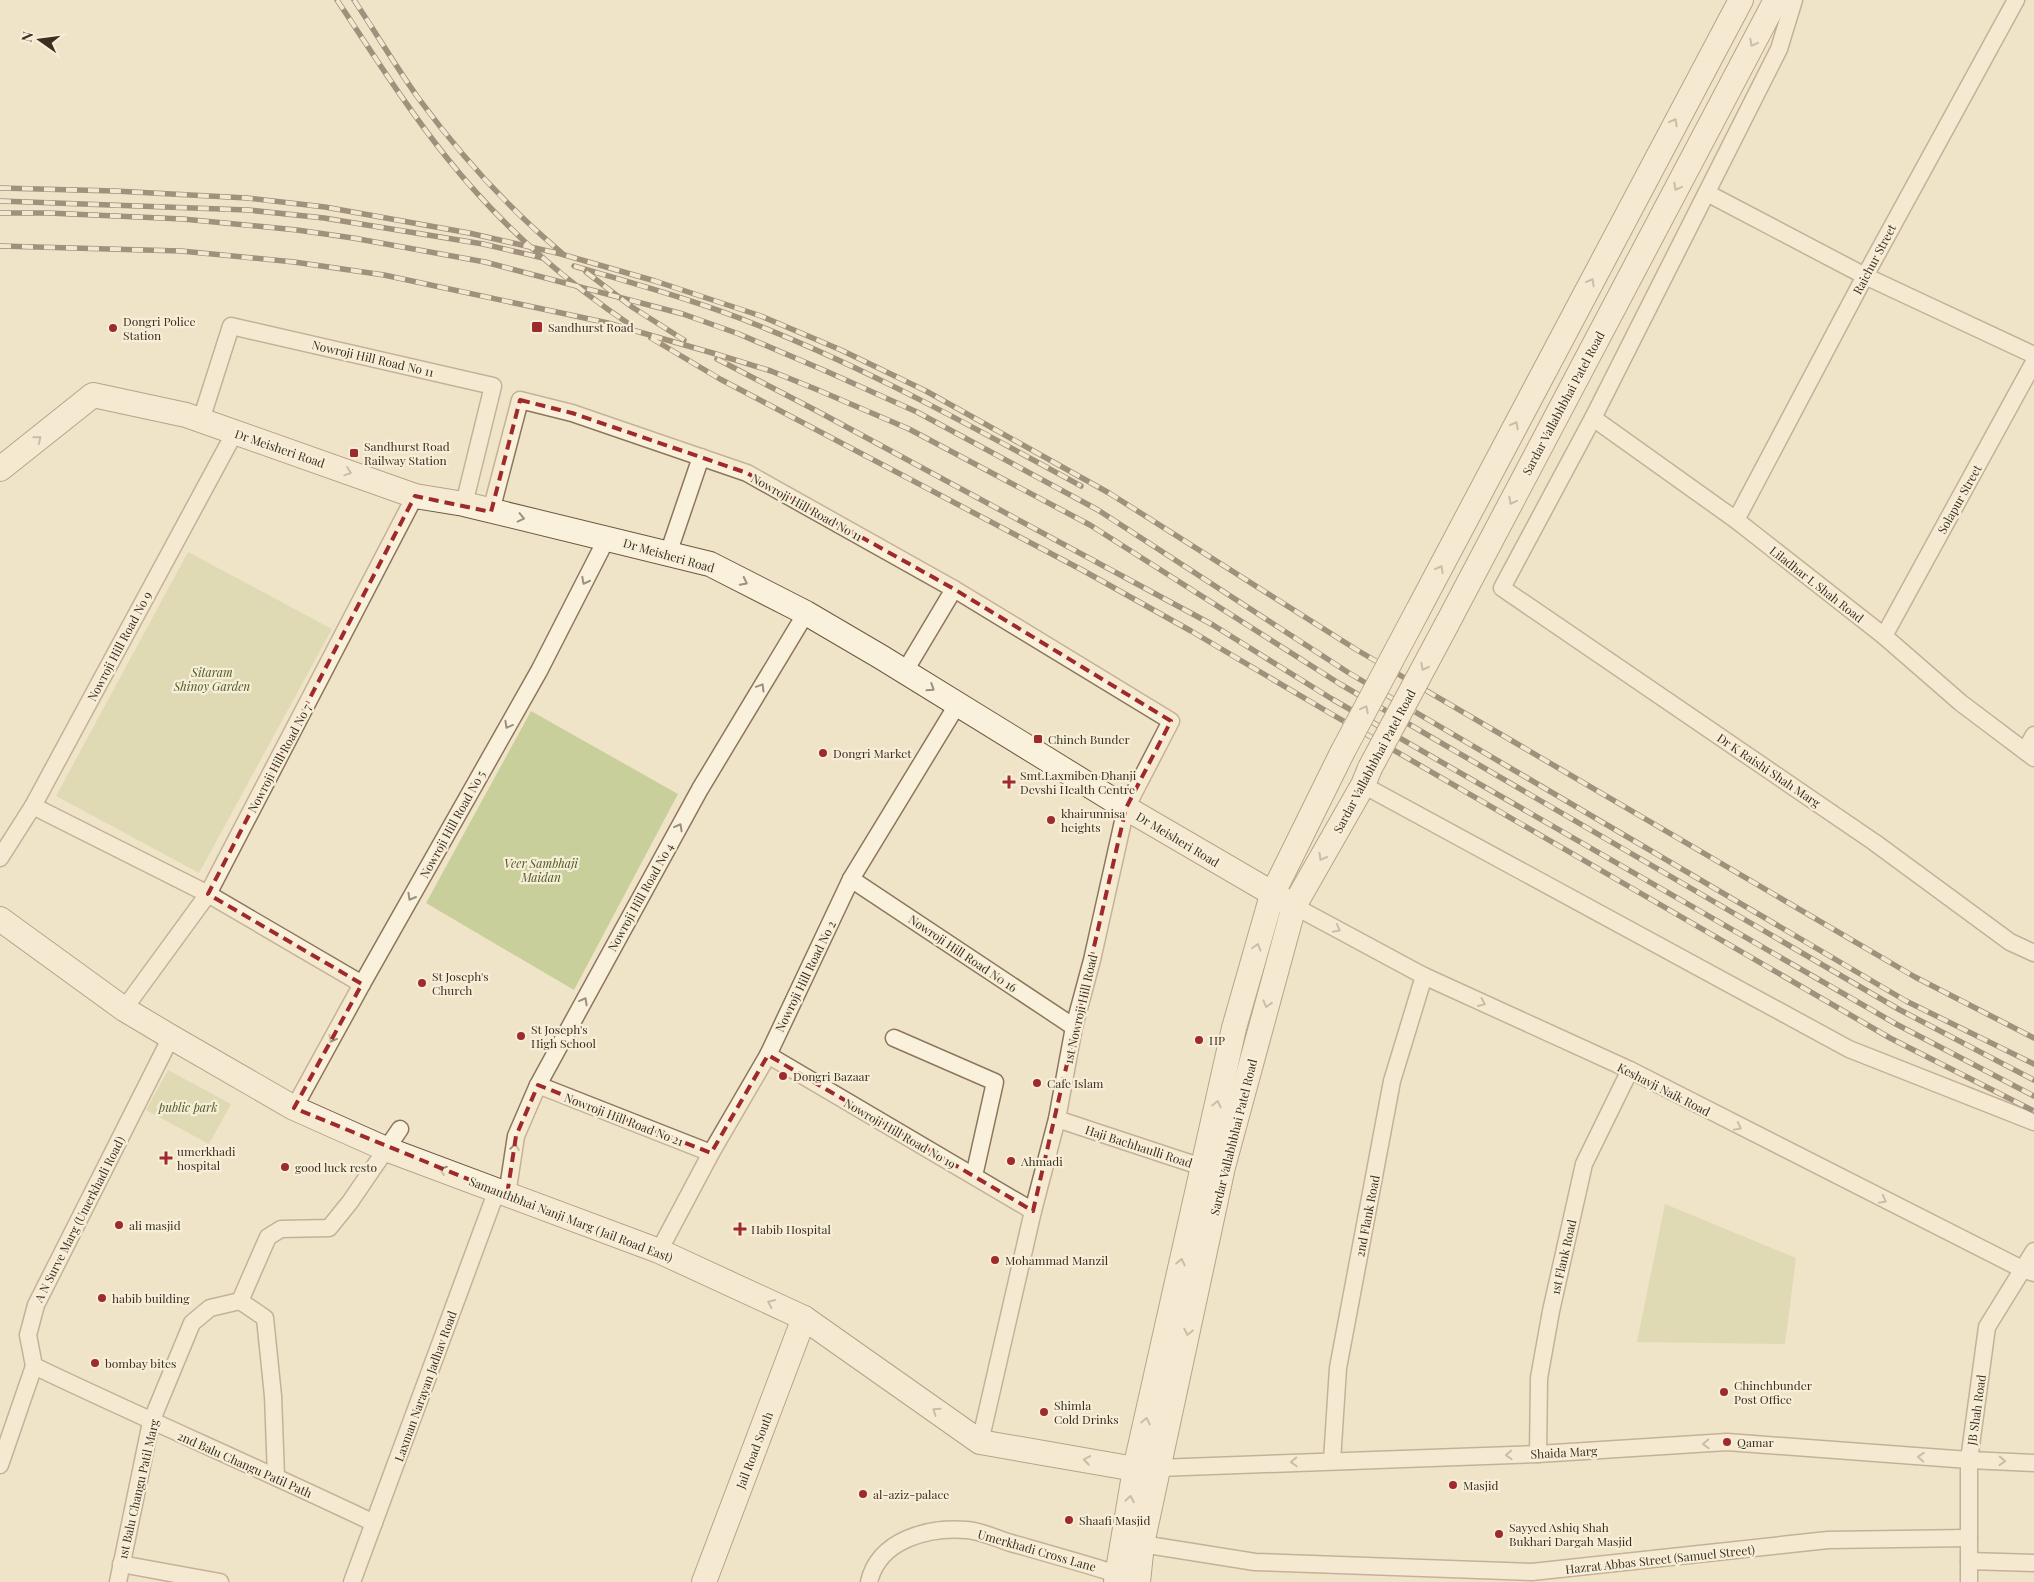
<svg xmlns="http://www.w3.org/2000/svg" width="2034" height="1582" font-family="'Playfair Display',serif">
<style>
.green{fill:#c9cf9b}
.lines{fill:none;stroke-linecap:round;stroke-linejoin:round}
.street-casing{stroke:#8d765c;stroke-width:19}
.secondary-casing{stroke:#6f573f;stroke-width:26}
.street{stroke:#faf1dc;stroke-width:16}
.secondary{stroke:#faf1dc;stroke-width:24}
.rail-casing{stroke:#3d2e20;stroke-width:5.5}
.rail{stroke:#f7eed8;stroke-width:4;stroke-dasharray:11;stroke-linecap:butt}
.secondary-bridge-casing{stroke:#6f573f;stroke-width:26;stroke-linecap:butt}
.secondary-bridge{stroke:#faf1dc;stroke-width:24}
.oneway{stroke:#9c907e}
.marked{fill:none;stroke:#9e2a2b;stroke-width:4;stroke-dasharray:10 6;stroke-linejoin:round}
.poi-dot{fill:#9e2a2b;stroke:#f7eed8;stroke-width:2}
.labels{text-anchor:middle;dominant-baseline:central;stroke-width:4.5;stroke-linejoin:round;paint-order:stroke}
.street-label{font-size:12px;fill:#3d2e20;stroke:#f7eed8}
.poi-label{font-size:12px;fill:#3d2e20;stroke:#f7eed8;text-anchor:start}
.park-label{font-size:12px;font-style:italic;fill:#4d5a26;stroke:#f7eed8}
</style>
<rect width="100%" height="100%" fill="#f0e4c8"/>
<g class="green">
<polygon points="188,552 332,629 199,873 56,796"/>
<polygon points="531,711 678,794 574,990 426,903"/>
<polygon points="168,1070 231,1104 209,1144 146,1110"/>
<polygon points="1665,1204 1796,1258 1785,1344 1637,1342"/>
</g>
<g class="lines">
<g class="street-casing">
<g id="street">
<polyline points="1794,0 1779,49 1593,418 1502,588 1874,842 2010,942 2034,953"/>
<polyline points="1707,193 1865,276 2034,355"/>
<polyline points="1593,418 1736,520 1884,636 1961,703 2034,758"/>
<polyline points="201,420 231,326 493,386 464,504"/>
<polyline points="491,511 520,400 572,413 747,473 954,589 1171,721 1126,808 1092,960 1074,1027 1057,1119 1033,1211 980,1442"/>
<polyline points="1736,520 1865,276 2016,0"/>
<polyline points="668,554 701,457"/>
<polyline points="1884,636 2034,362"/>
<polyline points="905,671 954,589"/>
<polyline points="2025,751 2034,735"/>
<polyline points="1363,785 1849,1049 2034,1122"/>
<polyline points="33,806 208,894 362,984"/>
<polyline points="0,858 33,806 235,432"/>
<polyline points="851,879 1074,1027"/>
<polyline points="1294,906 1424,976 1630,1070 2022,1269 2034,1273"/>
<polyline points="124,1009 208,894 415,496"/>
<polyline points="894,1038 995,1082 974,1176"/>
<polyline points="768,1055 1033,1211"/>
<polyline points="538,1085 711,1153"/>
<polyline points="294,1108 362,984 539,671 607,538"/>
<polyline points="1057,1119 1202,1167 1213,1167"/>
<polyline points="507,1195 516,1136 538,1085 700,789 806,613"/>
<polyline points="659,1251 711,1153 768,1055 851,879 957,705"/>
<polyline points="240,1301 265,1318 273,1396 276,1476"/>
<path d="M 34,1366 C 147,1420 261,1469 374,1523"/>
<polyline points="1538,1454 1539,1378 1551,1311 1584,1164 1630,1070"/>
<polyline points="1332,1461 1338,1368 1392,1081 1424,976"/>
<polyline points="0,1465 34,1366 28,1335 36,1305 171,1037"/>
<polyline points="1158,1468 1538,1454 1727,1442 1969,1460 2034,1463"/>
<polyline points="1142,1544 1255,1562 1532,1572 1828,1540 1969,1538"/>
<polyline points="1969,1561 2034,1563"/>
<polyline points="121,1564 220,1582"/>
<polyline points="118,1582 151,1422 192,1323 210,1308 240,1301 268,1237 281,1229 329,1228 350,1202 400,1129"/>
<polyline points="352,1582 497,1190"/>
<path d="M 869,1582 C 879,1539 929,1527 967,1530 C 982,1531 997,1539 1011,1543 C 1046,1553 1082,1563 1117,1574 L 1126,1573"/>
<polyline points="1969,1582 1969,1460 1987,1327 2034,1251"/>
</g>
</g>
<g class="secondary-casing">
<g id="secondary">
<polyline points="0,469 93,395 186,415 415,496 464,504 710,564 806,613 881,657 1126,808 1294,906"/>
<polyline points="1417,612 1741,0"/>
<polyline points="1447,624 1776,0"/>
<polyline points="0,919 124,1009 171,1037 294,1108 386,1149 659,1251 804,1318 980,1442 1135,1469 1158,1468"/>
<polyline points="704,1582 804,1318"/>
<polyline points="1116,1582 1135,1469 1234,1028 1272,895 1342,753"/>
<polyline points="1138,1582 1142,1544 1223,1167 1294,906 1363,785 1370,768"/>
</g>
</g>
<use href="#street" class="street"/>
<use href="#secondary" class="secondary"/>
<g class="rail-casing">
<g id="rail">
<path d="M 337,0 C 373,54 407,108 447,158 C 499,223 563,280 632,326"/>
<path d="M 354,0 C 376,33 396,67 419,99 C 461,156 508,208 562,253"/>
<polyline points="0,188 115,191 247,198 325,207 469,233 561,254 655,281 761,316 841,350 926,391 1109,493 1357,650 1915,977 2034,1038"/>
<polyline points="0,201 248,210 324,218 483,244 543,258"/>
<polyline points="0,213 48,213 183,219 297,230 353,238 485,262 683,314 739,334 828,372 917,412 1098,510 1349,673 1906,1001 2034,1064"/>
<polyline points="0,246 181,251 294,262 384,275 608,323 716,354 771,371 818,390 909,429 1090,525 1340,684 1900,1010 2034,1080"/>
<path d="M 574,266 C 635,284 698,301 757,325 C 870,370 975,428 1081,486"/>
<polyline points="586,272 632,307 684,340"/>
<polyline points="651,338 720,379 1084,571 1191,631 1328,712 1890,1038 2034,1111"/>
<polyline points="717,359 817,411 1213,625 1332,699 1896,1024 2034,1096"/>
</g>
</g>
<use href="#rail" class="rail"/>
<g class="secondary-bridge-casing">
<g id="secondary-bridge">
<polyline points="1342,753 1417,612"/>
<polyline points="1370,768 1447,624"/>
</g>
</g>
<use href="#secondary-bridge" class="secondary-bridge"/>
</g>
<defs><path id="oneway-chevron" d="M-2-3.5L2.5 0L-2 3.5" fill="none" stroke-width="1.6" stroke-linecap="round" stroke-linejoin="round" transform="scale(1.25)"/></defs>
<g class="oneway">
<use href="#oneway-chevron" transform="translate(1753 43) rotate(118)"/>
<use href="#oneway-chevron" transform="translate(1674 122) rotate(-62)"/>
<use href="#oneway-chevron" transform="translate(1677 187) rotate(118)"/>
<use href="#oneway-chevron" transform="translate(1591 282) rotate(-62)"/>
<use href="#oneway-chevron" transform="translate(1515 425) rotate(-62)"/>
<use href="#oneway-chevron" transform="translate(38 439) rotate(-39)"/>
<use href="#oneway-chevron" transform="translate(348 472) rotate(19)"/>
<use href="#oneway-chevron" transform="translate(1512 501) rotate(118)"/>
<use href="#oneway-chevron" transform="translate(521 518) rotate(13)"/>
<use href="#oneway-chevron" transform="translate(1440 569) rotate(-62)"/>
<use href="#oneway-chevron" transform="translate(585 581) rotate(117)"/>
<use href="#oneway-chevron" transform="translate(744 582) rotate(27)"/>
<use href="#oneway-chevron" transform="translate(1424 667) rotate(118)"/>
<use href="#oneway-chevron" transform="translate(761 687) rotate(-59)"/>
<use href="#oneway-chevron" transform="translate(931 688) rotate(33)"/>
<use href="#oneway-chevron" transform="translate(1365 709) rotate(-62)"/>
<use href="#oneway-chevron" transform="translate(508 725) rotate(119)"/>
<use href="#oneway-chevron" transform="translate(679 827) rotate(-61)"/>
<use href="#oneway-chevron" transform="translate(1322 857) rotate(120)"/>
<use href="#oneway-chevron" transform="translate(411 897) rotate(120)"/>
<use href="#oneway-chevron" transform="translate(1337 929) rotate(28)"/>
<use href="#oneway-chevron" transform="translate(1257 947) rotate(-74)"/>
<use href="#oneway-chevron" transform="translate(584 1001) rotate(-61)"/>
<use href="#oneway-chevron" transform="translate(1482 1003) rotate(24)"/>
<use href="#oneway-chevron" transform="translate(1267 1004) rotate(105)"/>
<use href="#oneway-chevron" transform="translate(332 1039) rotate(119)"/>
<use href="#oneway-chevron" transform="translate(1217 1104) rotate(-77)"/>
<use href="#oneway-chevron" transform="translate(1738 1127) rotate(27)"/>
<use href="#oneway-chevron" transform="translate(515 1147) rotate(-81)"/>
<use href="#oneway-chevron" transform="translate(443 1170) rotate(-160)"/>
<use href="#oneway-chevron" transform="translate(1883 1200) rotate(27)"/>
<use href="#oneway-chevron" transform="translate(1181 1262) rotate(-78)"/>
<use href="#oneway-chevron" transform="translate(771 1303) rotate(-155)"/>
<use href="#oneway-chevron" transform="translate(1188 1332) rotate(102)"/>
<use href="#oneway-chevron" transform="translate(936 1411) rotate(-145)"/>
<use href="#oneway-chevron" transform="translate(1146 1421) rotate(-78)"/>
<use href="#oneway-chevron" transform="translate(1706 1444) rotate(177)"/>
<use href="#oneway-chevron" transform="translate(1509 1455) rotate(178)"/>
<use href="#oneway-chevron" transform="translate(1921 1457) rotate(-176)"/>
<use href="#oneway-chevron" transform="translate(1087 1460) rotate(-170)"/>
<use href="#oneway-chevron" transform="translate(2002 1461) rotate(2)"/>
<use href="#oneway-chevron" transform="translate(1294 1462) rotate(177)"/>
<use href="#oneway-chevron" transform="translate(1130 1499) rotate(-80)"/>
</g>
<path d="M0 0H2034V1582H0ZM 520,400 L 572,413 L 747,473 L 954,589 L 1171,721 L 1126,808 L 1033,1211 L 768,1055 L 711,1153 L 538,1085 L 516,1136 L 507,1195 L 294,1108 L 362,984 L 208,894 L 415,496 L 491,512 Z" fill="#f0e4c8" fill-opacity=".55" fill-rule="evenodd"/>
<path class="marked" d="M 520,400 L 572,413 L 747,473 L 954,589 L 1171,721 L 1126,808 L 1033,1211 L 768,1055 L 711,1153 L 538,1085 L 516,1136 L 507,1195 L 294,1108 L 362,984 L 208,894 L 415,496 L 491,512 Z"/>
<g class="poi-dot">
<rect x="531" y="321" width="12" height="12" rx="2.5"/>
<circle cx="113" cy="328" r="5"/>
<rect x="349" y="448" width="10" height="10" rx="2.5"/>
<rect x="1033" y="734" width="10" height="10" rx="2.5"/>
<circle cx="823" cy="753" r="5"/>
<path d="M1006.5 774.5h5v5h5v5h-5v5h-5v-5h-5v-5h5z"/>
<circle cx="1051" cy="820" r="5"/>
<circle cx="422" cy="983" r="5"/>
<circle cx="521" cy="1036" r="5"/>
<circle cx="1199" cy="1040" r="5"/>
<circle cx="783" cy="1076" r="5"/>
<circle cx="1037" cy="1083" r="5"/>
<path d="M163.5 1150.5h5v5h5v5h-5v5h-5v-5h-5v-5h5z"/>
<circle cx="1011" cy="1161" r="5"/>
<circle cx="285" cy="1167" r="5"/>
<circle cx="119" cy="1225" r="5"/>
<path d="M737.5 1221.5h5v5h5v5h-5v5h-5v-5h-5v-5h5z"/>
<circle cx="995" cy="1260" r="5"/>
<circle cx="102" cy="1298" r="5"/>
<circle cx="95" cy="1363" r="5"/>
<circle cx="1724" cy="1392" r="5"/>
<circle cx="1044" cy="1412" r="5"/>
<circle cx="1727" cy="1442" r="5"/>
<circle cx="1453" cy="1485" r="5"/>
<circle cx="863" cy="1494" r="5"/>
<circle cx="1069" cy="1520" r="5"/>
<circle cx="1499" cy="1534" r="5"/>
</g>
<g class="labels">
<g class="street-label">
<text transform="translate(1874 259) rotate(-62)">Raichur Street</text>
<text transform="translate(373 358) rotate(13)">Nowroji Hill Road No 11</text>
<text transform="translate(1563 403) rotate(-62)">Sardar Vallabhbhai Patel Road</text>
<text transform="translate(280 448) rotate(19)">Dr Meisheri Road</text>
<text transform="translate(1959 499) rotate(-61)">Solapur Street</text>
<text transform="translate(807 507) rotate(29)">Nowroji Hill Road No 11</text>
<text transform="translate(669 555) rotate(16)">Dr Meisheri Road</text>
<text transform="translate(1817 584) rotate(38)">Liladhar L Shah Road</text>
<text transform="translate(119 646) rotate(-62)">Nowroji Hill Road No 9</text>
<text transform="translate(279 758) rotate(-62)">Nowroji Hill Road No 7</text>
<text transform="translate(1374 761) rotate(-62)">Sardar Vallabhbhai Patel Road</text>
<text transform="translate(1769 770) rotate(34)">Dr K Raishi Shah Marg</text>
<text transform="translate(452 824) rotate(-61)">Nowroji Hill Road No 5</text>
<text transform="translate(1178 839) rotate(31)">Dr Meisheri Road</text>
<text transform="translate(640 897) rotate(-61)">Nowroji Hill Road No 4</text>
<text transform="translate(963 953) rotate(34)">Nowroji Hill Road N0 16</text>
<text transform="translate(805 976) rotate(-64)">Nowroji Hill Road No 2</text>
<text transform="translate(1080 1009) rotate(-77)">1st Nowroji Hill Road</text>
<text transform="translate(1664 1089) rotate(27)">Keshavji Naik Road</text>
<text transform="translate(624 1119) rotate(21)">Nowroji Hill Road No 21</text>
<text transform="translate(900 1133) rotate(30)">Nowroji Hill Road No 19</text>
<text transform="translate(1233 1137) rotate(-76)">Sardar Vallabhbhai Patel Road</text>
<text transform="translate(1139 1146) rotate(18)">Haji Bachhaulli Road</text>
<text transform="translate(1367 1216) rotate(-79)">2nd Flank Road</text>
<text transform="translate(79 1219) rotate(-63)">A N Surve Marg (Umerkhadi Road)</text>
<text transform="translate(571 1219) rotate(21)">Samanthbhai Nanji Marg (Jail Road East)</text>
<text transform="translate(1563 1257) rotate(-77)">1st Flank Road</text>
<text transform="translate(425 1386) rotate(-70)">Laxman Narayan Jadhav Road</text>
<text transform="translate(1976 1410) rotate(-82)">JB Shah Road</text>
<text transform="translate(754 1450) rotate(-69)">Jail Road South</text>
<text transform="translate(1564 1452) rotate(-3)">Shaida Marg</text>
<text transform="translate(245 1464) rotate(24)">2nd Balu Changu Patil Path</text>
<text transform="translate(138 1489) rotate(-77)">1st Balu Changu Patil Marg</text>
<text transform="translate(1037 1550) rotate(16)">Umerkhadi Cross Lane</text>
<text transform="translate(1660 1559) rotate(-6)">Hazrat Abbas Street (Samuel Street)</text>
</g>
<g class="poi-label">
<text x="123" y="321">Dongri Police<tspan x="123" dy="14">Station</tspan></text>
<text x="548" y="327">Sandhurst Road</text>
<text x="364" y="446">Sandhurst Road<tspan x="364" dy="14">Railway Station</tspan></text>
<text x="1048" y="739">Chinch Bunder</text>
<text x="833" y="753">Dongri Market</text>
<text x="1020" y="775">Smt.Laxmiben Dhanji<tspan x="1020" dy="14">Devshi Health Centre</tspan></text>
<text x="1061" y="813">khairunnisa<tspan x="1061" dy="14">heights</tspan></text>
<text x="432" y="976">St Joseph's<tspan x="432" dy="14">Church</tspan></text>
<text x="531" y="1029">St Joseph's<tspan x="531" dy="14">High School</tspan></text>
<text x="1209" y="1040">HP</text>
<text x="793" y="1076">Dongri Bazaar</text>
<text x="1047" y="1083">Cafe Islam</text>
<text x="177" y="1151">umerkhadi<tspan x="177" dy="14">hospital</tspan></text>
<text x="1021" y="1161">Ahmadi</text>
<text x="295" y="1167">good luck resto</text>
<text x="129" y="1225">ali masjid</text>
<text x="751" y="1229">Habib Hospital</text>
<text x="1005" y="1260">Mohammad Manzil</text>
<text x="112" y="1298">habib building</text>
<text x="105" y="1363">bombay bites</text>
<text x="1734" y="1385">Chinchbunder<tspan x="1734" dy="14">Post Office</tspan></text>
<text x="1054" y="1405">Shimla<tspan x="1054" dy="14">Cold Drinks</tspan></text>
<text x="1737" y="1442">Qamar</text>
<text x="1463" y="1485">Masjid</text>
<text x="873" y="1494">al-aziz-palace</text>
<text x="1079" y="1520">Shaafi Masjid</text>
<text x="1509" y="1527">Sayyed Ashiq Shah<tspan x="1509" dy="14">Bukhari Dargah Masjid</tspan></text>
</g>
<g class="park-label">
<text x="212" y="672">Sitaram<tspan x="212" dy="14">Shinoy Garden</tspan></text>
<text x="541" y="863">Veer Sambhaji<tspan x="541" dy="14">Maidan</tspan></text>
<text x="188" y="1107">public park</text>
</g>
</g>
<g transform="translate(40 40) rotate(284)" stroke="#f7eed8" stroke-width="4" paint-order="stroke">
<path d="M0-4L9 19L0 12L-9 19Z" fill="#3d2e20"/>
<text y="-8" font-size="14" font-weight="bold" text-anchor="middle" fill="#3d2e20">N</text>
</g>
</svg>
